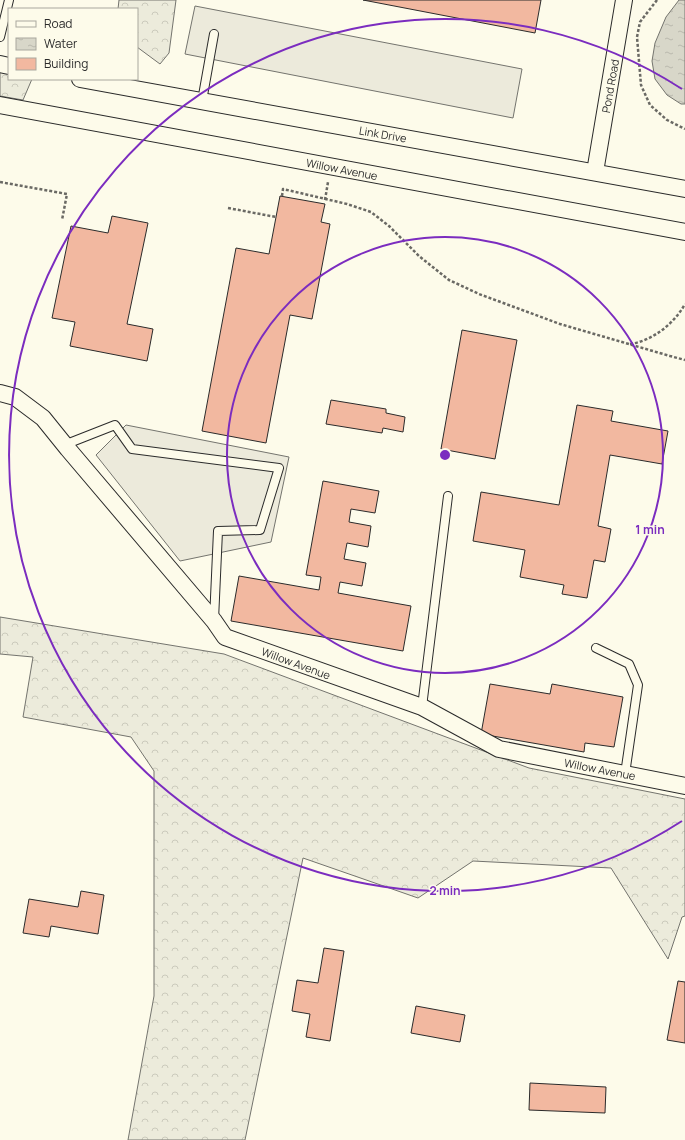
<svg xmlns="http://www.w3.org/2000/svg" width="685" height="1140" font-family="Manrope,sans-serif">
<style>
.forest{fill:url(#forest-crowns);stroke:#74746e}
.parking{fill:#eceadb;stroke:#74746e}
.water{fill:url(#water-ripples);stroke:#74746e}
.building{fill:#f2b8a0;stroke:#2b2b2b}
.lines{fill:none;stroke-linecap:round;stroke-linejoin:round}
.service-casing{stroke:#2b2b2b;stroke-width:10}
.minor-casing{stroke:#2b2b2b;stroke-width:18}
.path{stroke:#6a6964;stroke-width:2.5;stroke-dasharray:3 2;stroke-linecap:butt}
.service{stroke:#fdfbea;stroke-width:8}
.minor{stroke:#fdfbea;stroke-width:16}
.ring{fill:none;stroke:#7b2cbf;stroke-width:2}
.labels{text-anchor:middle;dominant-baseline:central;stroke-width:3;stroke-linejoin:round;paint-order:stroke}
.street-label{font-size:11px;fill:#2b2b2b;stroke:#fdfbea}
.centre{fill:#7b2cbf;stroke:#fdfbea;stroke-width:2}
.ring-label{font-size:12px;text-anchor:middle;font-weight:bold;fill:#7b2cbf;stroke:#fdfbea;stroke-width:3;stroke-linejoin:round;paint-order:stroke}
</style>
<defs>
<pattern id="forest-crowns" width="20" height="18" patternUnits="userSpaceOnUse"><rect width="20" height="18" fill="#ecebdb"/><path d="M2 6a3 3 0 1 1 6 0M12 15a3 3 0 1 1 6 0" fill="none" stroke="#cbcabc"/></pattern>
<pattern id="water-ripples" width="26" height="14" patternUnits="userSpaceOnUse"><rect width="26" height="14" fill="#d8d7c9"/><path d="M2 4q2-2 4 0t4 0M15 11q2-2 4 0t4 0" fill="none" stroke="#bab9ad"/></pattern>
</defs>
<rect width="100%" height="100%" fill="#fdfbea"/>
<g class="forest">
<polygon points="119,0 176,0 169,53 160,64 137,47 137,9 118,9"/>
<polygon points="0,63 9,65 9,79 32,79 23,100 0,96"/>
<polygon points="0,617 224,654 529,768 685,799 685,916 682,917 668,959 611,868 473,861 418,898 303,858 245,1140 128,1140 154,996 154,771 131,737 23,717 33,657 0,654"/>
</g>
<g class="parking">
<polygon points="195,6 522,69 513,118 185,54"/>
<polygon points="126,425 289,457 271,542 180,561 96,455"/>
</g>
<polygon class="water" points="679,0 685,0 685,104 681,104 667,95 655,79 652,61 655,43 666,17"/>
<g class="building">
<polygon points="363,0 541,0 535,33"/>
<polygon points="280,196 325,204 321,222 330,224 312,319 290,315 266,443 202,431 236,248 269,254"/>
<polygon points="112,216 148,223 127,324 153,329 147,361 70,346 75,322 52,318 71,226 108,233"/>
<polygon points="462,330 517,340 495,459 441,449"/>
<polygon points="331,400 386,409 386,413 405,417 403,432 383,428 382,433 326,424"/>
<polygon points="577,405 613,411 611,421 668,431 662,464 610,455 598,526 611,529 605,562 594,560 587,598 562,594 564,585 520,577 525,550 473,541 481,492 559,505"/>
<polygon points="323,481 379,491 375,513 351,509 349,522 371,526 368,547 347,543 344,559 366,563 362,586 340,582 338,593 411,606 403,651 231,621 239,576 319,590 321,577 306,575"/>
<polygon points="490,684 550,694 552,684 623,697 614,747 585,743 584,752 481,734"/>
<polygon points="81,891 104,895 98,934 51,926 49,937 23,933 29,899 78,907"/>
<polygon points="324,948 344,951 330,1041 306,1037 310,1014 292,1011 297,980 318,983"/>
<polygon points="678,981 685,982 685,1043 667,1040"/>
<polygon points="416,1006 465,1015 460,1042 411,1033"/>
<polygon points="530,1083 606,1087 605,1113 529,1110"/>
</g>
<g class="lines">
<g class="service-casing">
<g id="service">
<polyline points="0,37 9,0"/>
<polyline points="202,101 214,34"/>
<polyline points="64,445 115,425 132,449 279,468 260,530 218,531 214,620"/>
<polyline points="596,648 629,664 638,685 625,774"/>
<polyline points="422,707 448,496"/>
</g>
</g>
<g class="minor-casing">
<g id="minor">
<polyline points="0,64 9,66"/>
<polyline points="80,79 685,189"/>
<polyline points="0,105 685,232"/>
<polyline points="595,172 624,0"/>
<polyline points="0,393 15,397 43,418 68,449 214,621 225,637 422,707 499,749 685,786"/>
</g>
</g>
<g class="path">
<polyline points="657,0 640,22 637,37 641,85 650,105 667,120 685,129"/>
<polyline points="0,182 67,194 62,220"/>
<polyline points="282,196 283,189 347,204 371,212 389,226 419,256 449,280 479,294 560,324 670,356 685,360"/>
<polyline points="325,200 328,182"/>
<polyline points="228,208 276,217"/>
<path d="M 630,344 C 652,341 674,324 685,304"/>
</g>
<use href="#service" class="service"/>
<use href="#minor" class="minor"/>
</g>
<g class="ring">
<circle cx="445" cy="455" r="218"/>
<path d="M682 821A436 436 0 1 1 682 89"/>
</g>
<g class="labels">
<g class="street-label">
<text transform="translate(610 86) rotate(-80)">Pond Road</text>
<text transform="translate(383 134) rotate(10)">Link Drive</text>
<text transform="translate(342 169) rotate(11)">Willow Avenue</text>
<text transform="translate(296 663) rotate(20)">Willow Avenue</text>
<text transform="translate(600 769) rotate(11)">Willow Avenue</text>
</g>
</g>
<circle cx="445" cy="455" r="6" class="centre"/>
<g class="ring-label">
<text x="650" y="534">1 min</text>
<text x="445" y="895">2 min</text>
</g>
<rect x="8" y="8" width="130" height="72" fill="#fdfbea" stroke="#a9a89e"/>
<rect x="16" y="21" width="20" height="6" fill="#fdfbea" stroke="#a9a89e"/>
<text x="44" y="28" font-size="12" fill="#2b2b2b">Road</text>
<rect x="16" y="38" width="20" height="12" fill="url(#water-ripples)" stroke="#a9a89e"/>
<text x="44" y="48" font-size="12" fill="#2b2b2b">Water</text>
<rect x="16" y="58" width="20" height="12" fill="#f2b8a0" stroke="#a9a89e"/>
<text x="44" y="68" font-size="12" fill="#2b2b2b">Building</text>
</svg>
